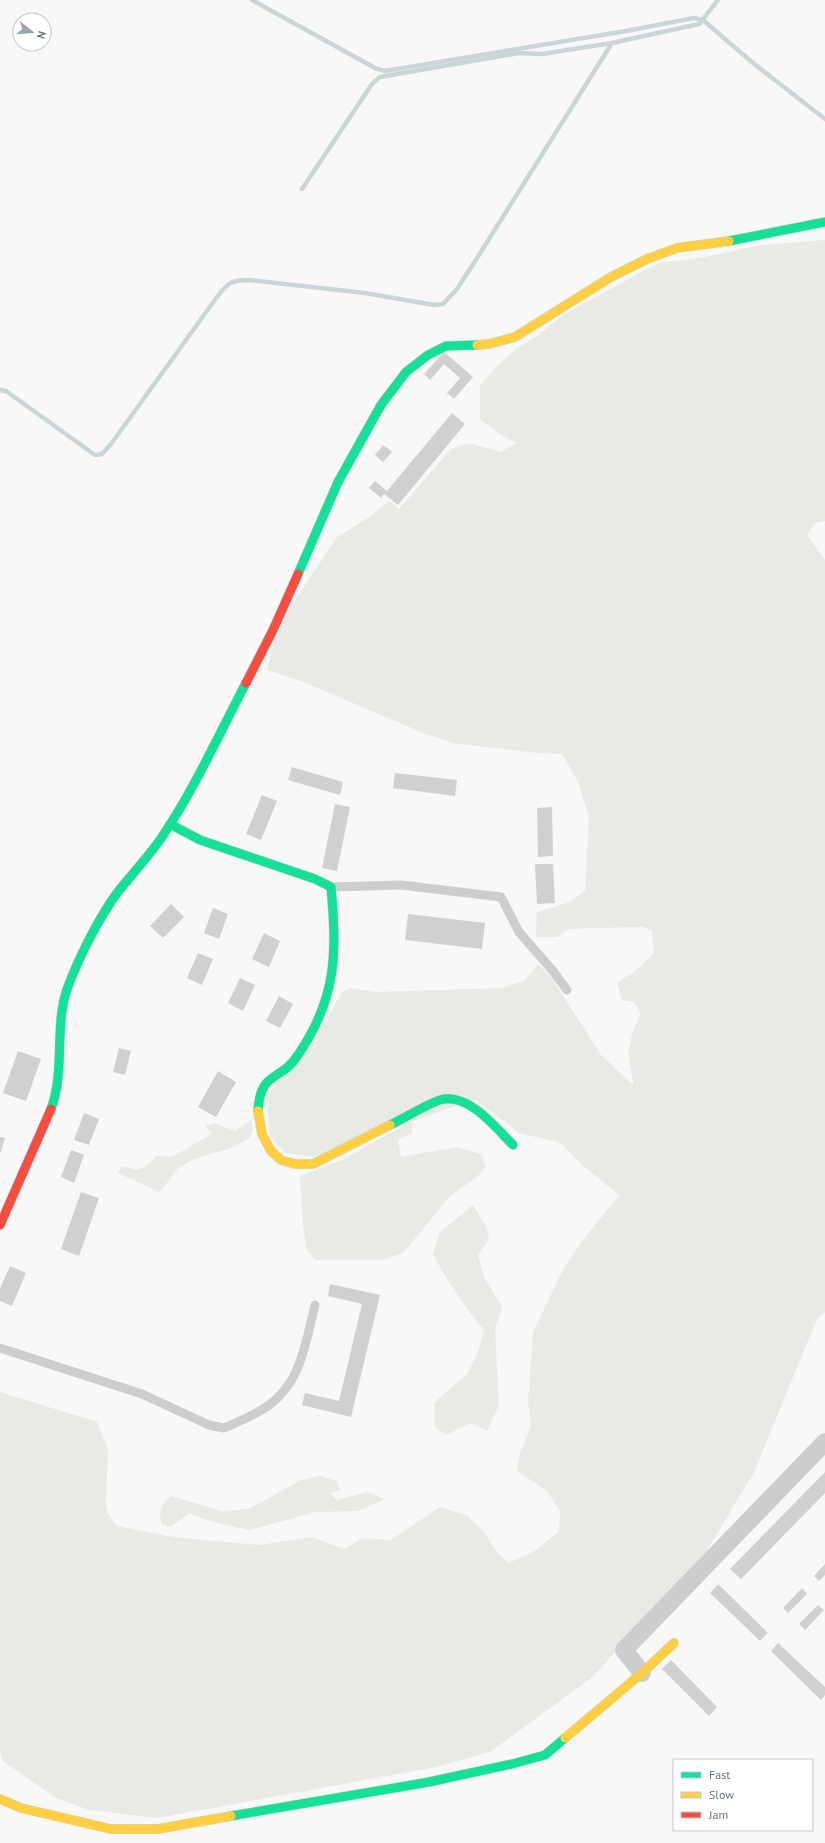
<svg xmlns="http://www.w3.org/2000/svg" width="825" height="1843" font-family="'PT Sans',sans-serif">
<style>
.green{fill:#e8eae5}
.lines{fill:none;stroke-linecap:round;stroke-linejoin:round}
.stream{stroke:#cbd5d7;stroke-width:4.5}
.building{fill:#ced0d1}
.fast-casing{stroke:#d4d5d6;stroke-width:10}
.slow-casing{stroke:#d4d5d6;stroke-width:10}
.jam-casing{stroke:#d4d5d6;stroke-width:10}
.lane{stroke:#cbcdce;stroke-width:9}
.street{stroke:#cbcdce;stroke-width:18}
.fast{stroke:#16e098;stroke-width:9}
.slow{stroke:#ffcf43;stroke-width:9}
.jam{stroke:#f24e42;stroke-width:9}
</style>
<rect width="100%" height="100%" fill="#f8f8f8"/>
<g class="green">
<polygon points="825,240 825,521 815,523 807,535 825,560 825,1312 817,1319 754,1472 700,1562 590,1679 490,1752 436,1767 157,1818 89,1810 56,1798 3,1761 0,1752 0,1392 97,1422 108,1450 106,1505 108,1514 117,1526 173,1537 259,1545 312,1537 344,1549 363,1538 391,1540 440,1507 468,1516 484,1532 496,1551 508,1563 532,1553 559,1531 560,1511 547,1491 517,1471 520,1453 531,1426 528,1402 533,1332 563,1270 580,1244 619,1195 583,1166 561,1143 519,1133 475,1099 313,1157 286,1153 270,1137 266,1096 314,1042 342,992 351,988 376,992 502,988 524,981 538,964 551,977 601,1055 634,1086 628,1054 632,1034 641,1013 634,1002 622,1000 617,983 635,971 654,953 652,931 643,927 596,928 570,929 557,937 536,937 537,912 567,903 585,891 589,817 578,782 562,754 538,753 452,743 421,732 301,681 267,670 273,645 289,609 337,537 371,516 389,501 399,509 451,449 469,443 500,452 517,443 498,433 480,419 480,386 492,371 514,350 537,336 563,315 658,263 705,257 761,245"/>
<path d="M 251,1120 L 253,1128 L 250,1138 L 234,1147 L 194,1159 L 178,1168 L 160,1192 L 118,1173 L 121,1166 C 140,1171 143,1172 156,1156 C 177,1157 175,1156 192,1145 C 198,1141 206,1138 212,1134 L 205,1126 L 214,1123 L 235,1131 Z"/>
<polygon points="412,1121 412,1133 398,1140 401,1157 458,1147 481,1154 486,1166 478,1176 450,1196 403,1253 382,1260 315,1260 307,1250 303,1226 300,1176 340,1161"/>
<path d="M 473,1205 L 487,1228 L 489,1239 L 478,1255 L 484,1277 L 502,1307 L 495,1329 L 499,1405 L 487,1431 L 471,1423 L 446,1435 L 435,1427 L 434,1403 L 468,1373 L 478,1352 L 484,1330 C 464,1306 447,1281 433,1254 L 440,1232 Z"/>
<path d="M 320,1476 L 336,1481 L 340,1490 L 330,1494 L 337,1500 L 367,1492 L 384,1499 L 359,1511 L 316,1512 L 249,1530 L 213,1522 L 189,1513 L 171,1527 L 162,1525 C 158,1510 160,1507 171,1496 L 221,1511 L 249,1509 L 301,1480 Z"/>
</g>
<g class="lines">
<g class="stream">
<polyline points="252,0 375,68 385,71 626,31 694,18 703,20 753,63 825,119"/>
<polyline points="302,189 372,84 380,77 519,53 542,54 612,43"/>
<path d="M 0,390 L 6,391 L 95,455 L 102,454 L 111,444 L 217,297 C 228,283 230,280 249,280 L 365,293 L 434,305 L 443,304 L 457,289 L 479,255 L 612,43 L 699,24 L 718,0"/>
</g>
</g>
<g class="building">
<polygon points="444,352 473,377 454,399 447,393 460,378 444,364 430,380 424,374"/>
<polygon points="452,413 465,424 398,505 384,494 381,498 369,488 375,481 387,491"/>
<polygon points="383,445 392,452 383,462 375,455"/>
<polygon points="292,767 343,782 340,795 288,780"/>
<polygon points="395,773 457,780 455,796 393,788"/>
<polygon points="262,795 277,801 261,840 246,834"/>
<polygon points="335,804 350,807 337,871 322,868"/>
<polygon points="552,807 553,856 538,857 537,808"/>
<polygon points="535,864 553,864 555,903 537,904"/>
<polygon points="171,904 184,917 163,938 150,926"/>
<polygon points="213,908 228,914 219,939 204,933"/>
<polygon points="408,914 485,923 482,949 405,940"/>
<polygon points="264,933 280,941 269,967 252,959"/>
<polygon points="198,953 213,959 202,985 187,978"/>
<polygon points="240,978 255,985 243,1011 228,1003"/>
<polygon points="279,996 293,1004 280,1028 266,1021"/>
<polygon points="119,1048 131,1051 125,1075 113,1072"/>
<polygon points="18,1051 41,1059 26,1101 3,1093"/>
<polygon points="218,1071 236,1082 216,1117 198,1107"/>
<polygon points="84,1113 99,1119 89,1145 74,1140"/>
<polygon points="0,1137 5,1138 0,1154"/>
<polygon points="71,1150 84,1155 74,1183 61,1177"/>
<polygon points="81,1192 99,1198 79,1256 61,1249"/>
<polygon points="10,1266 26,1273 12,1306 0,1301 0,1289"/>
<polygon points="330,1284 380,1295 351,1417 302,1405 305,1393 339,1401 362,1304 328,1296"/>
<polygon points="825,1472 825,1493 741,1579 730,1569"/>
<polygon points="825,1564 825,1575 819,1581 814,1576"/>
<polygon points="718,1584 768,1633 760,1641 710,1593"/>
<polygon points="802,1588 807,1594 788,1613 783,1608"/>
<polygon points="818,1605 824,1610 805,1630 799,1624"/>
<polygon points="778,1643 825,1687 825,1695 821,1700 771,1651"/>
<polygon points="671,1660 717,1707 709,1716 662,1669"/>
</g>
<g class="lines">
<g class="fast-casing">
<g id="fast">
<polyline points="729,241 825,222"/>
<polyline points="298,574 338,482 381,405 406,372 428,355 446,346 477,345"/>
<path d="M 170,824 L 200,840 L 315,879 L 331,887 C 337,953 337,998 298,1055 C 281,1082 260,1070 258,1111"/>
<path d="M 51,1109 C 66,1069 53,1023 69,984 C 80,955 99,918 117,893 C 132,874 149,856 162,837 C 195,788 219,734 246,683"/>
<path d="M 390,1125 C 403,1119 427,1104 440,1100 C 468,1092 495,1127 513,1145"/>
<polyline points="231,1816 429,1782 512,1764 545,1755 565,1738"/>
</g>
</g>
<g class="slow-casing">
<g id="slow">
<polyline points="477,345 489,344 515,337 611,277 647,259 677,248 729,241"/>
<polyline points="258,1111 262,1134 271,1151 281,1160 295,1164 313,1164 390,1125"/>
<polyline points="565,1738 642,1673 674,1643"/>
<polyline points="0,1799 21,1808 111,1829 158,1829 231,1816"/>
</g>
</g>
<g class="jam-casing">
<g id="jam">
<polyline points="246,683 273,630 298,574"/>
<polyline points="0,1225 51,1109"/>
</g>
</g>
<g class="lane">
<polyline points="331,887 401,885 501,897 519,932 553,971 567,990"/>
<path d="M 0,1348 L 142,1394 L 209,1425 L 224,1428 C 237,1422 251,1417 263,1409 C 301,1386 305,1345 315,1305"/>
</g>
<polyline class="street" points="642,1673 624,1650 825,1442"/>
<use href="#fast" class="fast"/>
<use href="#slow" class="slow"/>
<use href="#jam" class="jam"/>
</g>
<rect x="673" y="1759" width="140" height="72" fill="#ffffff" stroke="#c1c9cd"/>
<rect x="681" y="1772" width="20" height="6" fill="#16e098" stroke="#c1c9cd"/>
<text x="709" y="1779" font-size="12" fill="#657881">Fast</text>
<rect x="681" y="1792" width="20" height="6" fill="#ffcf43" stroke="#c1c9cd"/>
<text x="709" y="1799" font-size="12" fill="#657881">Slow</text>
<rect x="681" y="1812" width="20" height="6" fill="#f24e42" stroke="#c1c9cd"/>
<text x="709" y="1819" font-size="12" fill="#657881">Jam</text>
<g transform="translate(32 32) rotate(107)"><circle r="19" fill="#ffffff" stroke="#c1c9cd"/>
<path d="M0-3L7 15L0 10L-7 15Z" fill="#98a5ab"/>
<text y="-6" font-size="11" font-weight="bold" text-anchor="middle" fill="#657881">N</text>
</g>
</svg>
